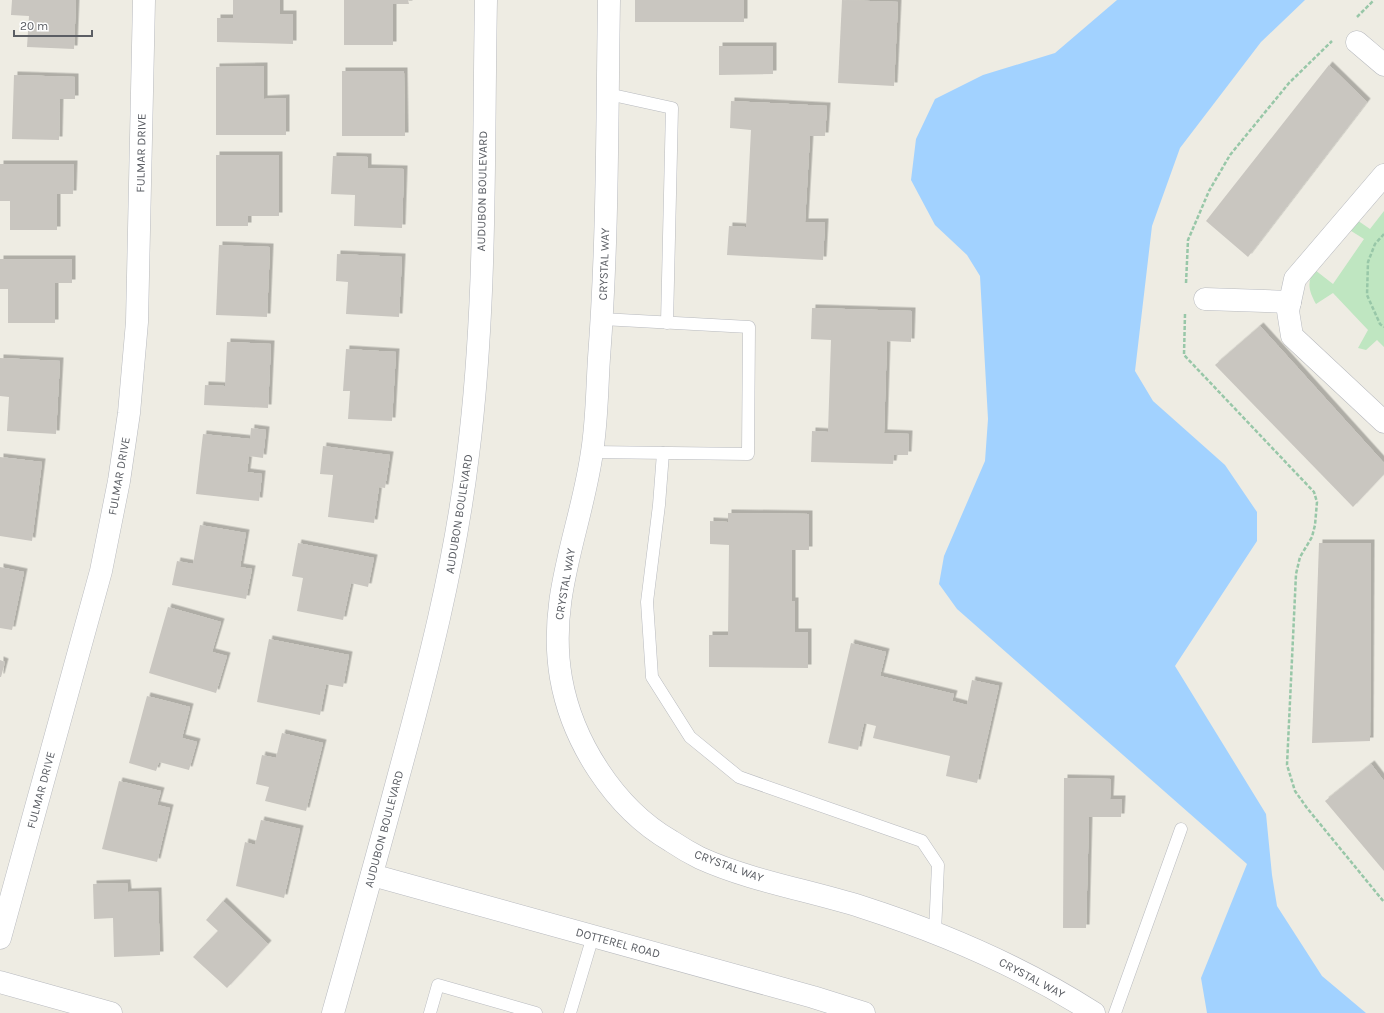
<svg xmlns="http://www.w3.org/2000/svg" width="1384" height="1013" font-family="Karla,sans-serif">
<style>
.green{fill:#bfe6c1}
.water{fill:#a2d2ff}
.building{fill:#c9c6c0;filter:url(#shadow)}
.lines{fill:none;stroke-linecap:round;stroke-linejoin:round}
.lane-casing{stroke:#b8babf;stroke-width:13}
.street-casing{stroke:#b8babf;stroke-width:23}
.path{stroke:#98c7a8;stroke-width:2.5;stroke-dasharray:4 2;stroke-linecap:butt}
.lane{stroke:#fff;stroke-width:12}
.street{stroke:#fff;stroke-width:22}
.labels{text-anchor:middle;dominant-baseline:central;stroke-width:3.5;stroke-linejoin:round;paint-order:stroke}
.street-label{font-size:12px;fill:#5b5e64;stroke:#fff}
</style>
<defs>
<filter id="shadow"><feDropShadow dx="3.5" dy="-3.5" stdDeviation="0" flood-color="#0004"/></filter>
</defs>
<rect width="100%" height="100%" fill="#eeece3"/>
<path class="green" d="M 1384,211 L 1384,347 L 1377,340 L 1366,350 L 1358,348 L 1368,330 L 1333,293 L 1316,304 C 1309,291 1306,282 1315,270 L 1333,284 L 1364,239 L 1348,229 L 1354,218 L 1370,229 Z"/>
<polygon class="water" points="1117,0 1305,0 1261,42 1180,148 1152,226 1135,371 1153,401 1225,465 1257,512 1257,541 1175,666 1266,814 1272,875 1277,906 1322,976 1366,1013 1207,1013 1201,978 1247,864 957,609 939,584 944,556 985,461 988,419 980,276 967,255 935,225 911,180 916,139 935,99 983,75 1055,53"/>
<g class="building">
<polygon points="12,0 76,0 74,49 27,47 29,16 11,15"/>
<polygon points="233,0 280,0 280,14 293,14 293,44 217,42 217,18 233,18"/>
<polygon points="344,0 408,0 409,4 393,4 393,45 344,45"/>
<rect x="635" y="0" width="109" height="22"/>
<polygon points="842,0 898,2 894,86 838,83"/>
<polygon points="719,46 773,46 773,74 719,75"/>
<polygon points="1329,65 1367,102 1248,257 1206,221"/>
<polygon points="264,66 264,99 286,98 286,135 216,135 216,67"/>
<polygon points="342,71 404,71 405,136 342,136"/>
<polygon points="14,75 75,77 75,99 60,99 59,140 12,139"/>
<polygon points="731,101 827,106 825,136 810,136 805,222 825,222 823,260 727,255 729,226 746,227 751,130 730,128"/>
<polygon points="216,155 279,155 279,216 248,216 248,226 216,226"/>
<polygon points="333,156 368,157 368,168 404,169 402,228 354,226 355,195 331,194"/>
<polygon points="0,164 74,164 73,194 57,194 57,230 10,230 10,201 0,201"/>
<polygon points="219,245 270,247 267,317 216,315"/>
<polygon points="337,254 402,257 399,317 346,314 348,282 336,281"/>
<polygon points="0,259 72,259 72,283 55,283 55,323 8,323 8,289 0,289"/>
<polygon points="812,308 912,311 911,342 887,341 884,433 909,434 908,455 894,455 893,464 811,462 812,431 828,432 831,340 811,339"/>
<polygon points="1260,326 1384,463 1384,474 1353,507 1215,365"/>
<polygon points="227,342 271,344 268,408 204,405 205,385 225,386"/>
<polygon points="346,349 396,352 392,421 348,419 350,391 343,391"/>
<polygon points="0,358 60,361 56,434 7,431 9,397 0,396"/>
<polygon points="251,428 266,430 263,458 249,456 247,472 262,474 259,501 196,494 203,434 250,439"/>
<polygon points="323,446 390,455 385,488 379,487 374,523 328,517 333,475 320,474"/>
<polygon points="0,457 42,462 32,541 0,536"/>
<polygon points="728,513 809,514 809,550 792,550 792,601 795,601 795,632 808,632 808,668 709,667 709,635 728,635 729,545 710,544 710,521 728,522"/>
<polygon points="200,525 246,533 240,567 252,569 246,599 172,585 177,561 193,564"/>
<polygon points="298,543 374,558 368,587 351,583 343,620 297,611 303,578 292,576"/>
<polygon points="1319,543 1371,543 1370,741 1312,743"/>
<polygon points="0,567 24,572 12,630 0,628"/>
<polygon points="168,607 221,622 212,652 227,656 216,693 149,673"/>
<polygon points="269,639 349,655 343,687 326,684 320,715 257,702"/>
<polygon points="851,643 886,652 880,676 954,694 952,701 967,705 972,680 999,686 977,783 946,776 950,756 873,738 876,726 864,723 858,750 828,743"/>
<polygon points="0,660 5,662 1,677 0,677"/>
<polygon points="147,696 190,707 182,738 197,742 189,770 159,762 156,771 129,763"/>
<polygon points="282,733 323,743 306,811 265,801 269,787 256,784 262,755 276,758"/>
<polygon points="1371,764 1384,781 1384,871 1325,801"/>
<polygon points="1064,778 1111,779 1110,799 1122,799 1121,817 1089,817 1086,928 1063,928"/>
<polygon points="119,781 161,791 157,805 170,808 157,862 102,849"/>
<polygon points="261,820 300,829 284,898 236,886 245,842 255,845"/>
<polygon points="127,883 128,892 158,891 160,955 114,957 113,918 94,919 93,884"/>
<polygon points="223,901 268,944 227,988 193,957 218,931 206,920"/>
</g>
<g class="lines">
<g class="lane-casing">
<g id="lane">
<polyline points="608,94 672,108 667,323"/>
<polyline points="592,452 748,454 749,327 602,319"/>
<polyline points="663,453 659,505 647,602 652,677 690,737 739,777 922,841 938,865 935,932"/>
<polyline points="430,1013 438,985 536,1013"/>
<polyline points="570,1013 593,936"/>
<polyline points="1115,1013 1181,829"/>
</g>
</g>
<g class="street-casing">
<g id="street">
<path d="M 609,0 C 607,119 608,239 599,358 C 597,389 597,421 592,452 C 581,530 547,597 561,678 C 572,741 614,808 671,841 C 680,847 690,853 700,858 C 751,881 808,890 862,907 C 943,933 1022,967 1094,1013"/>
<polyline points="1357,42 1384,65"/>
<polyline points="1384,175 1295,279 1288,311 1292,336 1384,422"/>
<polyline points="1205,299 1290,302"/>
<polyline points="372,875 813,997 864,1013"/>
<polyline points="0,938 101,571 119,481 129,413 137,322 144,0"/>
<polyline points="0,982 111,1013"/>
<path d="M 333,1013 C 355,935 377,857 398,778 C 427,672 455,565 468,455 C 487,305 483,151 486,0"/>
</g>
</g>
<g class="path">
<polyline points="1357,17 1374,0"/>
<polyline points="1384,234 1375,244 1368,262 1367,295 1380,324 1384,327"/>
<polyline points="1186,283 1188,240 1209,191 1230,155 1289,83 1332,41"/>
<polyline points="1185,314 1184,355 1314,492 1317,502 1315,525 1312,537 1300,557 1296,574 1287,765 1295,791 1307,808 1384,902"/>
</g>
<use href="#lane" class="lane"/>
<use href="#street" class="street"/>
</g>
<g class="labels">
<g class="street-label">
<text transform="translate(141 153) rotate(-89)">FULMAR DRIVE</text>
<text transform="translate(482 191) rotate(-89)">AUDUBON BOULEVARD</text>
<text transform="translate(604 264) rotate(-88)">CRYSTAL WAY</text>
<text transform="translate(119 476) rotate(-80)">FULMAR DRIVE</text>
<text transform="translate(459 514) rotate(-81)">AUDUBON BOULEVARD</text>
<text transform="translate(565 584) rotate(-80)">CRYSTAL WAY</text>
<text transform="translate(41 790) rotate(-75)">FULMAR DRIVE</text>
<text transform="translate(384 829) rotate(-75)">AUDUBON BOULEVARD</text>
<text transform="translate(729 866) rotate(20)">CRYSTAL WAY</text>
<text transform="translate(618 943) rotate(15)">DOTTEREL ROAD</text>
<text transform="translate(1032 978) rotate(28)">CRYSTAL WAY</text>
</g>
</g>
<path d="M14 30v6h78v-6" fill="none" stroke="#5b5e64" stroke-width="2"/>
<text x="20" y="30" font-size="12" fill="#5b5e64" stroke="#ffffff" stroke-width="3" paint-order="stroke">20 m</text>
</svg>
